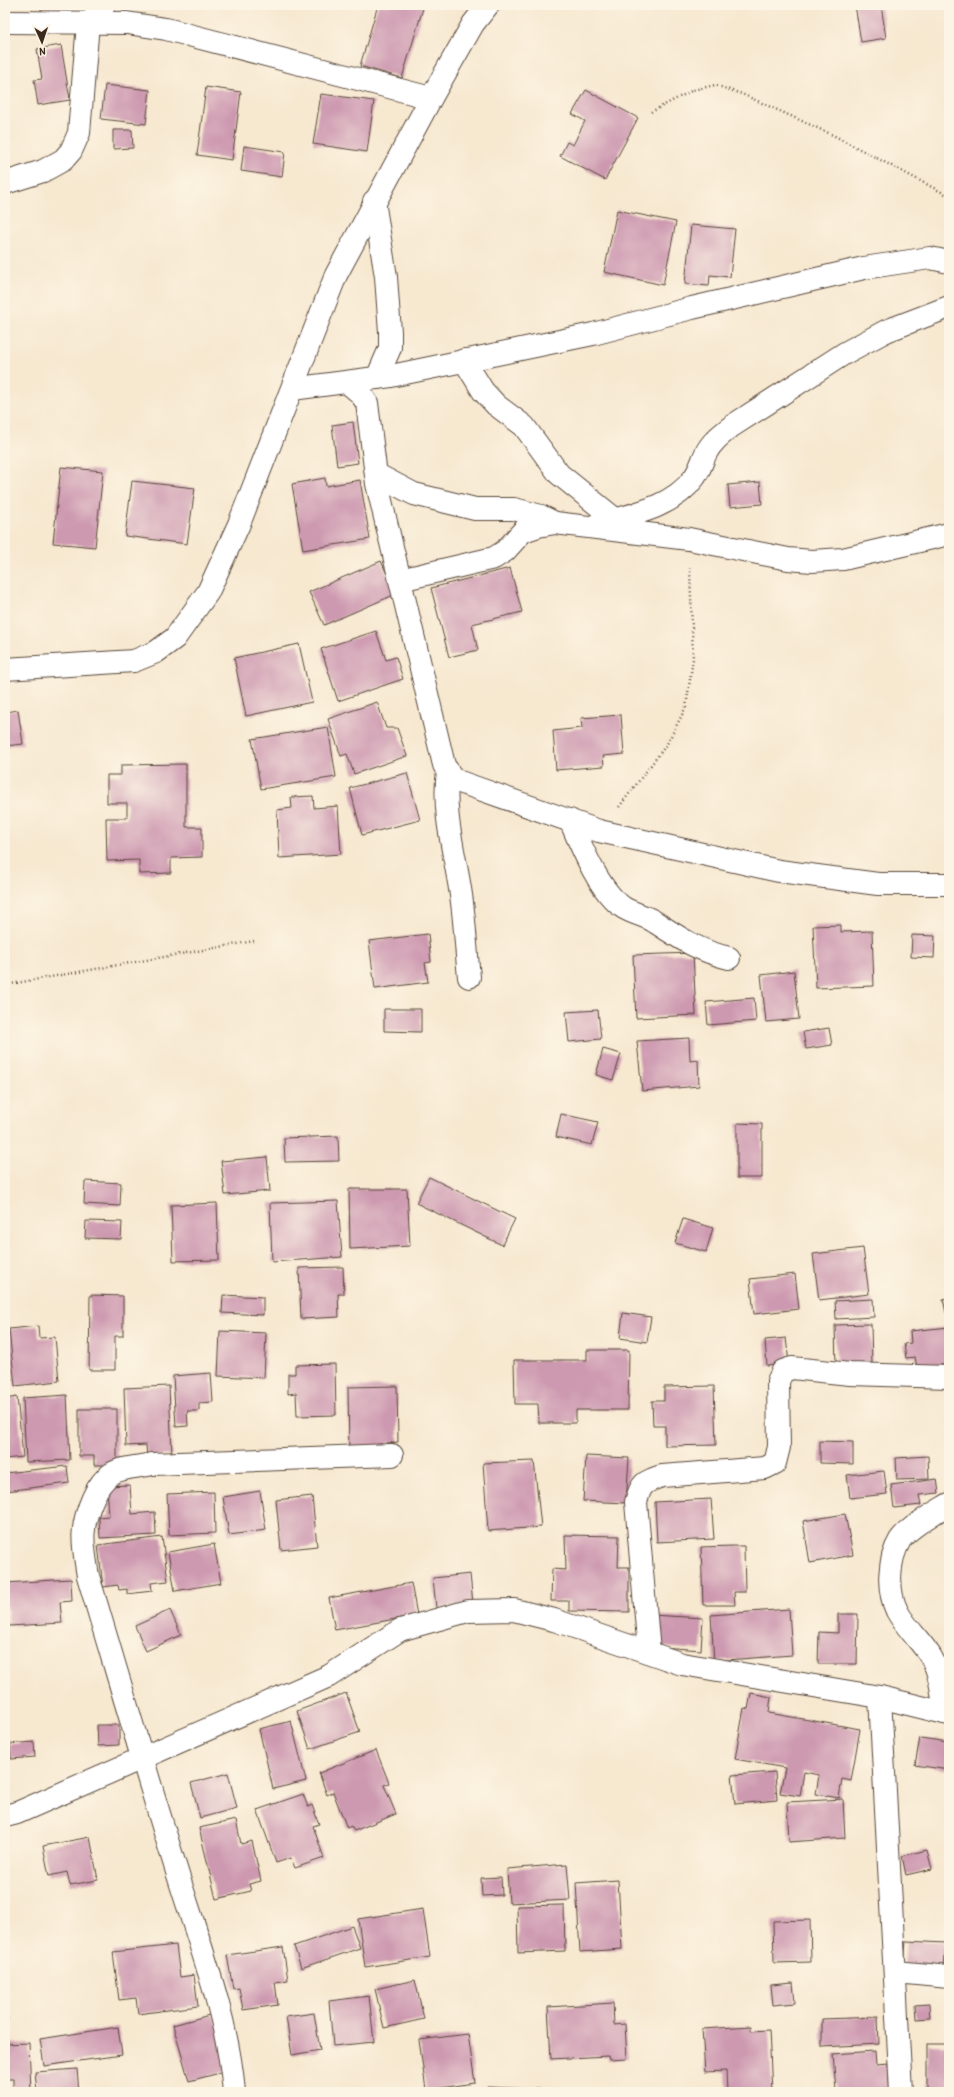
<svg xmlns="http://www.w3.org/2000/svg" width="954" height="2097" font-family="'Patrick Hand',sans-serif">
<style>
.building{fill:#cd99b0}
.lines{fill:none;stroke-linecap:round;stroke-linejoin:round}
.street-casing{stroke:#574639;stroke-width:24}
.path{stroke:#574639;stroke-width:2.5;stroke-dasharray:1 3;stroke-linecap:butt}
.street{stroke:#fff;stroke-width:22}
</style>
<rect width="100%" height="100%" fill="#fcf5e5"/>
<filter id="ink" filterUnits="userSpaceOnUse"><feTurbulence type="fractalNoise" baseFrequency=".025" numOctaves="2"/><feDisplacementMap in="SourceGraphic" scale="8" xChannelSelector="R" yChannelSelector="G"/><feConvolveMatrix kernelMatrix="1 2 1 2 8 2 1 2 1" color-interpolation-filters="sRGB"/></filter>
<filter id="wash" filterUnits="userSpaceOnUse"><feTurbulence type="fractalNoise" baseFrequency=".012" numOctaves="4" result="noise"/><feDisplacementMap in="SourceGraphic" scale="16" xChannelSelector="R" yChannelSelector="G"/><feGaussianBlur stdDeviation="0.9" result="paint"/><feColorMatrix in="noise" values="0 0 0 0 0 0 0 0 0 0 0 0 0 0 0 0 0 1.4 0 .05"/><feComposite in="paint" operator="in"/></filter>
<g filter="url(#wash)">
<rect width="100%" height="100%" fill="#f7e8d0"/>
<g id="blocks">
<g class="building">
<polygon points="378,5 424,5 402,78 360,66"/>
<polygon points="855,5 881,5 886,38 861,42"/>
<polygon points="61,45 70,100 38,105 34,80 42,79 37,49"/>
<polygon points="105,85 150,90 146,124 101,119"/>
<polygon points="206,87 241,92 232,160 197,155"/>
<polygon points="586,90 638,118 605,180 560,156 567,142 573,145 585,121 572,114"/>
<polygon points="321,94 374,101 367,152 313,144"/>
<polygon points="113,130 132,130 133,148 113,149"/>
<polygon points="244,146 285,152 282,177 241,171"/>
<polygon points="617,210 676,222 663,285 604,272"/>
<polygon points="691,225 735,229 730,277 710,275 709,286 685,284"/>
<polygon points="353,422 358,463 337,466 332,425"/>
<polygon points="61,467 103,471 95,547 53,543"/>
<polygon points="325,478 326,486 360,480 370,539 303,550 292,484"/>
<polygon points="132,481 195,488 187,544 125,536"/>
<polygon points="760,482 762,504 730,507 728,485"/>
<polygon points="381,561 396,594 324,625 309,592"/>
<polygon points="510,568 522,612 472,624 478,650 449,657 431,588"/>
<polygon points="376,631 386,660 396,657 403,679 338,701 321,649"/>
<polygon points="299,644 312,702 246,716 234,658"/>
<polygon points="377,702 386,728 397,728 407,756 354,774 347,754 341,756 328,719"/>
<polygon points="18,710 23,744 5,746 5,712"/>
<polygon points="621,715 624,754 603,756 604,766 556,770 553,731 582,728 581,718"/>
<polygon points="328,727 336,777 261,789 252,739"/>
<polygon points="186,764 186,827 202,827 202,857 171,858 171,873 139,874 139,860 107,861 106,818 127,818 127,803 107,803 107,775 121,775 121,765"/>
<polygon points="407,773 420,820 362,835 350,788"/>
<polygon points="313,796 314,808 338,806 341,854 279,858 277,810 292,808 291,797"/>
<polygon points="841,925 841,932 872,931 874,986 816,988 813,926"/>
<polygon points="428,934 431,962 425,963 428,982 375,989 369,941"/>
<polygon points="912,935 935,936 934,958 911,957"/>
<polygon points="693,953 696,1015 636,1018 633,955"/>
<polygon points="794,971 799,1019 766,1022 761,975"/>
<polygon points="754,998 756,1021 708,1025 706,1002"/>
<polygon points="384,1009 421,1009 421,1032 384,1031"/>
<polygon points="598,1010 601,1039 569,1042 566,1012"/>
<polygon points="829,1028 832,1045 806,1049 803,1032"/>
<polygon points="689,1038 690,1061 698,1060 699,1086 642,1091 637,1041"/>
<polygon points="603,1049 621,1054 613,1080 596,1075"/>
<polygon points="561,1114 598,1122 592,1145 556,1137"/>
<polygon points="737,1123 762,1124 762,1178 737,1178"/>
<polygon points="338,1136 339,1161 285,1162 284,1138"/>
<polygon points="267,1157 270,1191 225,1195 221,1161"/>
<polygon points="429,1177 515,1219 502,1245 416,1203"/>
<polygon points="85,1181 121,1183 120,1206 84,1204"/>
<polygon points="349,1189 407,1189 410,1246 350,1249"/>
<polygon points="338,1201 342,1257 272,1262 270,1203"/>
<polygon points="217,1203 219,1260 173,1261 171,1205"/>
<polygon points="683,1219 713,1228 706,1252 675,1243"/>
<polygon points="86,1221 122,1222 121,1239 85,1238"/>
<polygon points="863,1248 869,1294 819,1300 813,1254"/>
<polygon points="343,1267 344,1294 338,1294 339,1317 301,1319 299,1268"/>
<polygon points="795,1274 799,1309 754,1314 750,1279"/>
<polygon points="90,1295 123,1296 123,1336 115,1336 115,1370 89,1370"/>
<polygon points="223,1295 263,1297 263,1315 222,1313"/>
<polygon points="949,1297 949,1312 946,1313 943,1299"/>
<polygon points="873,1299 874,1317 836,1319 835,1301"/>
<polygon points="623,1313 651,1317 647,1342 620,1338"/>
<polygon points="871,1324 872,1366 836,1368 835,1325"/>
<polygon points="38,1326 39,1338 55,1337 59,1381 15,1386 9,1329"/>
<polygon points="949,1327 949,1364 917,1368 915,1357 906,1358 904,1344 911,1343 910,1331"/>
<polygon points="220,1331 266,1333 264,1378 218,1376"/>
<polygon points="786,1338 789,1363 767,1366 765,1340"/>
<polygon points="587,1350 629,1350 628,1410 576,1410 576,1423 539,1423 538,1404 515,1404 514,1360 587,1360"/>
<polygon points="335,1364 336,1415 297,1416 296,1393 288,1394 288,1374 295,1374 295,1365"/>
<polygon points="211,1373 213,1402 199,1403 199,1411 187,1411 188,1426 176,1427 173,1376"/>
<polygon points="169,1386 172,1455 147,1457 146,1445 126,1446 124,1388"/>
<polygon points="397,1386 398,1442 387,1443 387,1452 349,1452 348,1387"/>
<polygon points="714,1386 716,1445 665,1446 665,1426 653,1426 652,1401 664,1401 664,1387"/>
<polygon points="67,1395 70,1460 26,1462 23,1398"/>
<polygon points="17,1397 23,1457 5,1459 5,1399"/>
<polygon points="79,1409 117,1409 117,1465 94,1465 94,1456 79,1456"/>
<polygon points="820,1441 853,1442 853,1464 820,1463"/>
<polygon points="586,1456 629,1458 626,1503 583,1501"/>
<polygon points="928,1456 929,1479 897,1480 896,1458"/>
<polygon points="534,1461 541,1527 488,1531 483,1463"/>
<polygon points="67,1466 69,1483 6,1491 5,1473"/>
<polygon points="884,1471 887,1494 850,1498 847,1475"/>
<polygon points="937,1479 939,1493 919,1495 921,1505 894,1508 891,1485"/>
<polygon points="130,1485 132,1514 155,1512 156,1535 100,1538 99,1517 109,1516 107,1486"/>
<polygon points="260,1491 266,1530 229,1535 223,1497"/>
<polygon points="214,1492 215,1533 169,1535 167,1494"/>
<polygon points="312,1496 317,1546 281,1550 276,1500"/>
<polygon points="711,1499 714,1539 657,1542 655,1502"/>
<polygon points="845,1514 853,1555 810,1563 803,1521"/>
<polygon points="565,1535 619,1536 618,1567 629,1567 629,1612 569,1611 569,1601 551,1601 552,1569 566,1570"/>
<polygon points="162,1537 168,1581 151,1583 152,1591 127,1594 127,1589 119,1590 118,1585 103,1587 98,1545"/>
<polygon points="214,1544 221,1583 175,1591 168,1552"/>
<polygon points="733,1546 744,1546 745,1592 734,1592 735,1605 703,1605 701,1547"/>
<polygon points="470,1574 473,1604 436,1608 433,1578"/>
<polygon points="71,1579 72,1601 60,1602 62,1623 9,1626 7,1605 5,1606 5,1583"/>
<polygon points="411,1583 417,1615 335,1630 329,1598"/>
<polygon points="789,1609 792,1655 714,1661 711,1615"/>
<polygon points="170,1610 181,1635 146,1651 135,1626"/>
<polygon points="838,1614 858,1614 857,1664 818,1664 819,1632 838,1633"/>
<polygon points="651,1615 703,1618 701,1650 649,1646"/>
<polygon points="346,1693 360,1732 310,1749 297,1711"/>
<polygon points="751,1693 771,1697 769,1713 860,1729 851,1781 842,1779 839,1798 816,1794 819,1775 804,1772 800,1796 780,1793 785,1768 735,1759 744,1708 748,1709"/>
<polygon points="291,1721 306,1781 273,1789 259,1729"/>
<polygon points="97,1725 119,1725 119,1745 98,1746"/>
<polygon points="920,1738 949,1742 949,1770 915,1765"/>
<polygon points="34,1742 35,1757 11,1759 10,1744"/>
<polygon points="376,1750 389,1783 384,1785 396,1814 354,1831 351,1826 347,1828 333,1792 327,1795 319,1773"/>
<polygon points="775,1772 777,1800 735,1804 732,1775"/>
<polygon points="228,1773 237,1808 200,1818 191,1783"/>
<polygon points="303,1794 308,1807 312,1805 319,1824 313,1826 324,1858 295,1868 291,1858 276,1863 257,1810"/>
<polygon points="843,1799 845,1838 789,1842 787,1802"/>
<polygon points="236,1820 241,1844 252,1841 261,1881 249,1884 251,1891 216,1899 199,1828"/>
<polygon points="90,1837 98,1880 70,1885 67,1872 49,1876 43,1846"/>
<polygon points="927,1850 932,1869 906,1875 902,1856"/>
<polygon points="567,1864 570,1900 509,1903 507,1869"/>
<polygon points="501,1877 502,1895 482,1896 481,1878"/>
<polygon points="618,1880 622,1949 580,1952 576,1883"/>
<polygon points="564,1905 565,1951 518,1953 517,1906"/>
<polygon points="423,1909 430,1957 365,1967 358,1919"/>
<polygon points="810,1920 811,1962 774,1963 773,1921"/>
<polygon points="352,1926 360,1948 301,1968 294,1946"/>
<polygon points="906,1941 946,1943 944,1968 904,1965"/>
<polygon points="176,1945 180,1977 194,1975 198,2006 138,2014 136,1998 119,2000 113,1952"/>
<polygon points="283,1947 288,1980 275,1982 278,2005 243,2010 239,1988 233,1989 227,1955"/>
<polygon points="415,1980 424,2019 384,2028 375,1989"/>
<polygon points="793,1983 795,2003 773,2005 771,1985"/>
<polygon points="5,1995 8,2021 5,2021"/>
<polygon points="369,1996 374,2042 333,2046 329,2001"/>
<polygon points="613,2003 614,2025 625,2024 627,2059 609,2060 608,2056 551,2059 548,2007"/>
<polygon points="929,2004 930,2018 916,2019 915,2005"/>
<polygon points="314,2013 320,2050 292,2055 286,2017"/>
<polygon points="213,2014 235,2069 189,2081 173,2025"/>
<polygon points="878,2017 879,2044 822,2047 822,2019"/>
<polygon points="751,2026 751,2031 769,2030 772,2092 727,2092 726,2071 705,2072 702,2029"/>
<polygon points="118,2027 122,2055 44,2066 40,2039"/>
<polygon points="468,2034 475,2083 426,2090 419,2040"/>
<polygon points="29,2043 31,2092 6,2092 13,2090 13,2079 6,2079 5,2044"/>
<rect x="927" y="2044" width="22" height="48"/>
<polygon points="875,2051 876,2065 888,2064 890,2092 836,2092 833,2054"/>
<polygon points="77,2069 79,2092 37,2092 35,2072"/>
<polygon points="486,2087 540,2089 540,2092 486,2092"/>
<polygon points="206,2090 206,2092 190,2092 190,2091"/>
</g>
</g>
</g>
<g filter="url(#ink)">
<use href="#blocks" fill-opacity="0" stroke="#574639" stroke-width="1"/>
<g class="lines">
<g class="street-casing">
<g id="street">
<polyline points="5,22 127,23 166,29 431,98"/>
<polyline points="5,183 43,171 63,160 71,151 79,133 88,23 104,5"/>
<polyline points="374,201 386,277 390,332 390,348 377,378"/>
<polyline points="464,360 483,391 496,405 524,426 559,474 615,519"/>
<polyline points="347,382 360,393 367,403 377,484 444,765 449,774 457,781 599,831 779,871 878,884 949,884"/>
<polyline points="292,389 391,376 593,334 692,308 864,268 930,258 949,262"/>
<polyline points="376,474 414,494 475,509 514,509 541,516 555,523"/>
<path d="M 596,525 C 630,515 672,508 694,478 C 700,470 702,461 706,453 C 712,441 722,434 732,426 L 845,353 L 886,331 L 949,307"/>
<polyline points="400,580 494,558 505,551 523,531 538,526 555,523 689,539 788,559 812,561 843,559 949,534"/>
<polyline points="5,669 134,661 156,652 175,638 208,592 239,524 336,275 431,98 473,24 488,5"/>
<path d="M 448,771 C 442,814 455,853 461,895 C 465,922 466,950 469,977"/>
<path d="M 570,820 C 581,846 600,893 624,908 C 634,914 646,916 655,922 C 681,939 699,951 729,958"/>
<path d="M 649,1652 L 636,1502 C 641,1483 644,1482 662,1476 L 765,1468 L 775,1463 L 779,1447 L 778,1381 L 783,1371 L 792,1368 L 850,1374 L 949,1377"/>
<polyline points="880,1697 901,2092"/>
<path d="M 944,1713 C 943,1695 941,1674 931,1657 C 921,1641 906,1628 897,1611 C 887,1590 888,1560 900,1540 C 909,1527 936,1512 949,1504"/>
<polyline points="5,1816 17,1813 329,1676 400,1630 468,1611 514,1610 554,1620 682,1664 880,1697 949,1714"/>
<polyline points="896,1972 949,1977"/>
<path d="M 234,2092 C 228,2018 200,1946 178,1875 C 147,1776 118,1676 88,1576 C 83,1545 79,1529 93,1498 C 97,1489 102,1480 111,1474 C 121,1467 140,1467 152,1464 L 392,1455"/>
</g>
</g>
<g class="path">
<polyline points="651,112 693,90 715,85 742,94 833,135 949,196"/>
<polyline points="619,807 667,744 686,707 693,659 690,568"/>
<polyline points="5,985 254,941"/>
</g>
<use href="#street" class="street"/>
</g>
</g>
<rect width="954" height="2097" fill="none" stroke="#fcf5e5" stroke-width="20"/>
<g transform="translate(42 42) rotate(177)" stroke="#fcf5e5" stroke-width="3" paint-order="stroke">
<path d="M0-3L7 15L0 10L-7 15Z" fill="#3b2a1e"/>
<text y="-6" font-size="11" font-weight="bold" text-anchor="middle" fill="#3b2a1e">N</text>
</g>
</svg>
